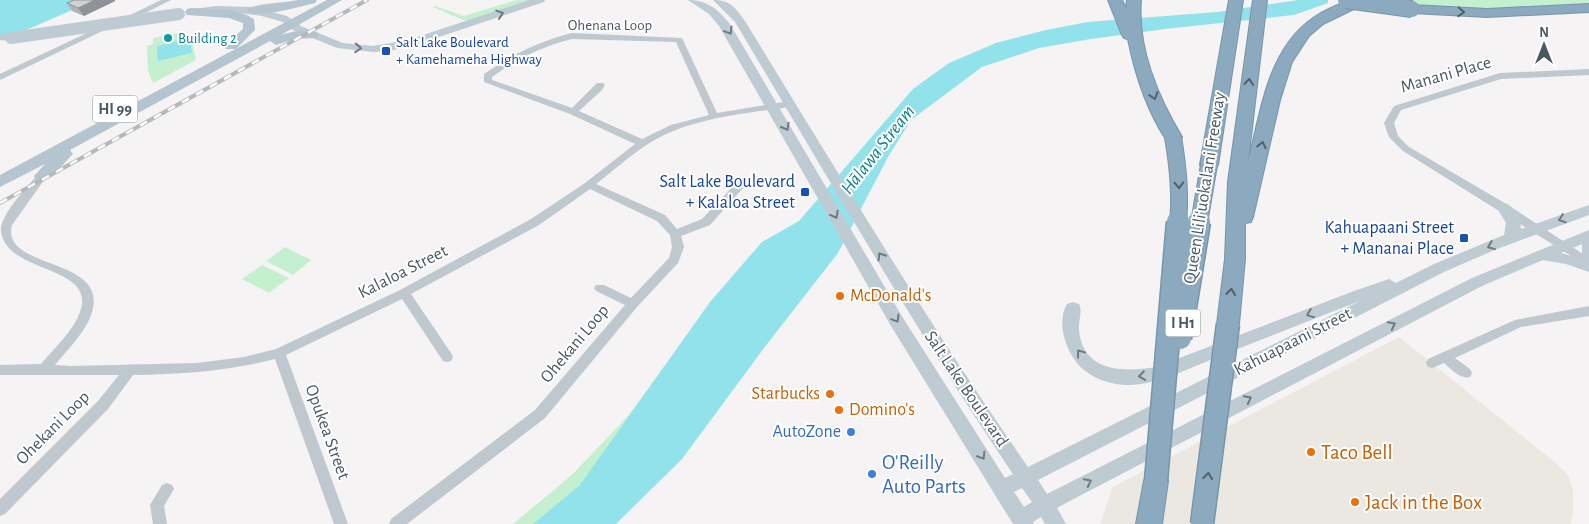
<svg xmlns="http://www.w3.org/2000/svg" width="1589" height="524" font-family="'Alegreya Sans',sans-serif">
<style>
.commercial{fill:#ebe7e1}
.green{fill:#c4f0d0}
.water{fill:#92e2eb}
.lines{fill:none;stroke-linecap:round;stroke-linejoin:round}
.highway-casing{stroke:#7795ab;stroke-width:2}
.street{fill:#bec8ce;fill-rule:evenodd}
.secondary{fill:#bfcbd3;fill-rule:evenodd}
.primary{fill:#b4c5d0;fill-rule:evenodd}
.highway{fill:#8caabf;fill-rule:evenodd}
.rail-casing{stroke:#b5b9bc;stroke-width:4}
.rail{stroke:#fff;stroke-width:2.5;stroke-dasharray:8;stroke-linecap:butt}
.highway-bridge-far1-casing{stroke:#7795ab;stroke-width:18;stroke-linecap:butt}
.highway-bridge-casing{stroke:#7795ab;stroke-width:25;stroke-linecap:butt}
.secondary-bridge{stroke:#bfcbd3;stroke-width:12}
.highway-bridge-far1{stroke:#8caabf;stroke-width:16}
.highway-bridge{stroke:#8caabf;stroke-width:22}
.wall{fill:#b0b3b7}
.shaded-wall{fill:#909295}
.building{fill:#cdd0d5;stroke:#909295}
.oneway{stroke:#51606a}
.oneway2{stroke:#6d7a82}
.culture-dot{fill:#0f9aa8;stroke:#fff;stroke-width:2}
.transit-dot{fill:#1a4fb4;stroke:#fff;stroke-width:2}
.food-dot{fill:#e8710a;stroke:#fff;stroke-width:2}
.shop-dot{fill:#3f7fe0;stroke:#fff;stroke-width:2}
.labels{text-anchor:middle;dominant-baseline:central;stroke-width:4;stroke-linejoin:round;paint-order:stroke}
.far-street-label{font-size:15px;fill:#4a5860;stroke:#fff}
.far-culture-label{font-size:15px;fill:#0d838f;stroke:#fff;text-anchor:start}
.far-transit-label{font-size:15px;fill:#164399;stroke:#fff;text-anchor:start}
.shield{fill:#fff;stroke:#808a90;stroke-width:1}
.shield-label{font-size:16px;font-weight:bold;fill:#4a5860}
.street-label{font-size:18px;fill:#4a5860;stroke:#fff}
.transit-label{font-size:18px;fill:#164399;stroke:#fff;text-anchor:end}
.food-label{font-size:18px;fill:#c56008;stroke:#fff;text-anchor:start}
.shop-label{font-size:18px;fill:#366cbe;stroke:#fff;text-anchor:end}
.water-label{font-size:19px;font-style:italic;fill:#10818e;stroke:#fff}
.near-food-label{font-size:21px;fill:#c56008;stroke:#fff;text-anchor:start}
.near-shop-label{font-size:21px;fill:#366cbe;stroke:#fff;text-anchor:start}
</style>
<rect width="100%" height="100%" fill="#f5f3f3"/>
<polygon class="commercial" points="1399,337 1557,464 1568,475 1573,490 1573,512 1571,524 1100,524 1113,487"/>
<g class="green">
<path d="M 517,0 L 529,0 L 469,21 C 463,21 441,10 433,7 L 435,6 L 464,16 Z"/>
<polygon points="1388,0 1589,0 1589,5 1499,10 1428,8"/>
<polygon points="183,32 183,38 191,36 196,60 153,83 148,71 147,46 153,44 153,38"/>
<polygon points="285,247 311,260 293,275 266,261"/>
<polygon points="262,265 289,278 269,293 242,279"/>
<polygon points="694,326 560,524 513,524 573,474 628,416"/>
</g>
<g class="water">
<polygon points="0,0 95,0 31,28 0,39"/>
<polygon points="1298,0 1328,0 1328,3 1294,15 1165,29 1091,39 1039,48 982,67 911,120 888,157 838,253 764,348 682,459 616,524 533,524 580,485 710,302 762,242 799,221 913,89 949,63 996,43 1046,30 1088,22 1217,12"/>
<polygon points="190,38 192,53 158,61 157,46"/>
</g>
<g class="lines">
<g class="highway-casing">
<g id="highway">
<path d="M 1108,0 L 1122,0 L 1126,9 L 1127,0 L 1141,0 C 1137,47 1158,97 1182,137 L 1179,141 L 1173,142 L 1167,141 C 1147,111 1135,74 1128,39 L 1124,38 L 1122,35 Z"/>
<polygon points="1229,0 1243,0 1218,165 1215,169 1209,171 1203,169 1200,165"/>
<path d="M 1253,0 L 1267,0 L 1248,162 C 1262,108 1268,43 1321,13 C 1340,3 1347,0 1368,0 L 1366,3 L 1323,24 L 1309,36 L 1292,62 L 1280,100 L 1253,217 L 1251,222 L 1245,223 L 1245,259 L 1239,324 L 1236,330 L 1228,332 L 1220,330 L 1217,324 L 1225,259 L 1228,182 Z"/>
<polygon points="1589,4 1589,12 1487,17 1412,13 1407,12 1405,9 1407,6 1412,5 1487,9"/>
<polygon points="1156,470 1165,473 1168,481 1162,524 1136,524 1144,481 1147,473"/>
</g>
</g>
<g class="street">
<polygon points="161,0 171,0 127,22 120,20"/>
<polygon points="106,24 112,24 113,26 0,80 0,74"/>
<path d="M 572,33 L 682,38 L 717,113 L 790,101 L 795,104 L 790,107 C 742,114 687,118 645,146 C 628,157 612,172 596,184 L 665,215 L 677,229 L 702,219 L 742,177 L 746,176 L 751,179 L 710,225 L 681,236 L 684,247 L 678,263 L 637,307 L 545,418 L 407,524 L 389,524 L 391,519 L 535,410 L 625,305 L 596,291 L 594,288 L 596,285 L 604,285 L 631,298 L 669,258 L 672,247 L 670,235 L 657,221 L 590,189 L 539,225 L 411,294 L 451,353 L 453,357 L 451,361 L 447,362 L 443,361 L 402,299 L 286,355 L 348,524 L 334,524 L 275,359 C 228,371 182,374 133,375 L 108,409 L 5,514 L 0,516 L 0,499 L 98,401 L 119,375 L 0,375 L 0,365 L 41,364 C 54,348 73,332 80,312 C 98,263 0,275 1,227 C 6,208 26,189 38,174 L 42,173 L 47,176 L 12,225 C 0,269 104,257 93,308 C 89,329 68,349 55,365 L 72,366 L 197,363 L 244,357 L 276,349 L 400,290 L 531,219 L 585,183 L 635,144 L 570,114 L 484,82 L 484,74 C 511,55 540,41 572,33 ZM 572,39 L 676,42 L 709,115 L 671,125 L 642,139 L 579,111 L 602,90 L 605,85 L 603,83 L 597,83 L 572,108 L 492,80 L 492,77 C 516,59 543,46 572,39 Z"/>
<polygon points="1589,69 1589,75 1501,79 1401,110 1394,123 1398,136 1409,147 1508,205 1589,258 1589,267 1403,151 1389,137 1384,123 1394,106 1500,73"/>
<path d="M 1589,306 L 1589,316 L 1521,327 L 1455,358 L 1470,369 L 1472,373 L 1470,377 C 1461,380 1451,369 1444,363 L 1432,368 L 1428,367 L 1426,363 L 1428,359 L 1515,320 Z"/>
<polygon points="167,483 172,485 174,489 164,506 167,524 153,524 150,505 162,485"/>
</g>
<g class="secondary">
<polygon points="529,0 545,0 544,2 415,45 389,51 373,52 337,48 293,30 283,22 262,16 234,12 195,15 190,12 195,9 215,6 253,7 287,16 301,26 343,43 373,46 408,40"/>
<path d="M 688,0 C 707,0 718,9 730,24 L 903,318 L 1005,478 L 1013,474 C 914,328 826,174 735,22 L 713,0 C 730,0 735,7 745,21 C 837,171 927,322 1028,467 L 1360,301 C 1314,319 1268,337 1222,355 C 1192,367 1161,384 1129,385 C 1106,385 1082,375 1071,354 C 1063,339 1058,320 1067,304 L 1073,302 L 1079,304 C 1083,311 1078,322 1079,330 C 1083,373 1124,372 1156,367 L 1354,291 L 1389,279 L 1396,283 L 1434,264 L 1504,235 L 1506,223 L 1497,208 L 1499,205 L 1504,203 C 1515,206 1521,219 1521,229 L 1589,205 L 1589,215 L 1497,249 L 1444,272 L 1038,480 L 1047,494 L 1472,278 L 1589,230 L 1589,260 L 1584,259 L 1582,255 L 1582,244 L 1561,253 L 1589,261 L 1589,272 L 1566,264 L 1543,260 L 1482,286 L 1066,503 L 1057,508 L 1066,524 L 1045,524 L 1041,517 L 1033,522 L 1034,524 L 1013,524 L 891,326 L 719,26 L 709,14 ZM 1022,488 L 1032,502 L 1024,507 L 1014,492 Z"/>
<polygon points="0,34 15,36 17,38 11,41 0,40"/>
</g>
<g class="primary">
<path d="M 298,0 L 317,0 L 315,3 C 302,6 256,20 247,10 C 253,3 286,3 298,0 Z"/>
<path d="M 327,0 L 342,0 L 281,35 C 293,31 305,29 317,32 L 319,35 L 317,38 L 295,39 L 276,45 L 270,41 L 70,150 L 73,154 L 70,157 C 61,166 50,183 36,180 L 34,176 L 45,164 L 0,187 L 0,175 Z"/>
<path d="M 191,8 C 212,9 235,7 254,19 L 255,30 L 236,49 L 226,49 L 224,46 L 243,29 L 243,23 L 229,18 L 187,15 L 185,12 L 187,9 Z"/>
</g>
<use href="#highway" class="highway"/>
<g class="rail-casing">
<polyline id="rail" points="0,203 367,0"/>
</g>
<use href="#rail" class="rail"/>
<g class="highway-bridge-far1-casing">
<g id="highway-bridge-far1">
<polyline points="1346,0 1412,9"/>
<path d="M 1173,137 C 1178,166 1181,194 1178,223"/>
<polyline points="1199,223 1209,165"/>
</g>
</g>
<g class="highway-bridge-casing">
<g id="highway-bridge">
<polyline points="1180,338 1199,222"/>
<polyline points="1156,481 1178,222"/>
<polyline points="1202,524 1228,324"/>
</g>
</g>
<polyline class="secondary-bridge" points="11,38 179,14"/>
<use href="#highway-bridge-far1" class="highway-bridge-far1"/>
<use href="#highway-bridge" class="highway-bridge"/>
</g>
<polygon class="wall" points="74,0 115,0 115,1 84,16 72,11 67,3"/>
<polygon class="shaded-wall" points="95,0 115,0 115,1 84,16 78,8"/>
<polygon class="building" points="74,0 95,0 78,8 67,3"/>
<defs><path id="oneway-chevron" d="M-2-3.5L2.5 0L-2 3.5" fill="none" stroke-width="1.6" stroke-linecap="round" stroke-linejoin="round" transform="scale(1.25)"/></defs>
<g class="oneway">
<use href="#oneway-chevron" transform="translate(1461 12) rotate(4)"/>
<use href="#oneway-chevron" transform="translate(1249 82) rotate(-83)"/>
<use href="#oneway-chevron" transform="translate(1154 96) rotate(72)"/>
<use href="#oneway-chevron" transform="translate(1262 145) rotate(-77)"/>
<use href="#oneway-chevron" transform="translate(1179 185) rotate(87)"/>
<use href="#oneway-chevron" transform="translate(1231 292) rotate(-84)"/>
<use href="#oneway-chevron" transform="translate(1208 476) rotate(-83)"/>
</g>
<g class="oneway2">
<use href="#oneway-chevron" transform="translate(500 14) rotate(-18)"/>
<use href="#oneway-chevron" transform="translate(729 31) rotate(59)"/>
<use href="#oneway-chevron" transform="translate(358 48) rotate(4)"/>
<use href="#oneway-chevron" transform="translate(786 127) rotate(60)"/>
<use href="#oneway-chevron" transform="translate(835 215) rotate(61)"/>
<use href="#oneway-chevron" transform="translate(1562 219) rotate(161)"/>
<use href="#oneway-chevron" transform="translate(1491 246) rotate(158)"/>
<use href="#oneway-chevron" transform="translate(881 256) rotate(-122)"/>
<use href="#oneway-chevron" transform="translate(1310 314) rotate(159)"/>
<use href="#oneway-chevron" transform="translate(896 319) rotate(59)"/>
<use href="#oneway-chevron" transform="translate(1392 325) rotate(-27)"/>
<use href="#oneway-chevron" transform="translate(1080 353) rotate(-127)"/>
<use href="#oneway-chevron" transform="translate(1142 376) rotate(172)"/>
<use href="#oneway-chevron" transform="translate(1248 399) rotate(-27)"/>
<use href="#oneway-chevron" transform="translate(982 456) rotate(58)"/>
<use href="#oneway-chevron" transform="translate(1088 482) rotate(-27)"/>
</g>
<circle class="culture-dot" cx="168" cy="38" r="5"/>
<g class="transit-dot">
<rect x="381" y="46" width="10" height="10" rx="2.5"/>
<rect x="800" y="187" width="10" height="10" rx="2.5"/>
<rect x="1459" y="233" width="10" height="10" rx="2.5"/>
</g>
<g class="food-dot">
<circle cx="840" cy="296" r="5"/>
<circle cx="830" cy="394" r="5"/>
<circle cx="839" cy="410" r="5"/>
<circle cx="1311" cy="452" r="5"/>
<circle cx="1355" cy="502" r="5"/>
</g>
<g class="shop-dot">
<circle cx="851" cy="432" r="5"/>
<circle cx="872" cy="474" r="5"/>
</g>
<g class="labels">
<g class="far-street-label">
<text x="610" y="25">Ohenana Loop</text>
</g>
<g class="far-culture-label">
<text x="178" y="38">Building 2</text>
</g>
<g class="far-transit-label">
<text x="396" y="42">Salt Lake Boulevard<tspan x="396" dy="17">+ Kamehameha Highway</tspan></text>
</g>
<g class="shield">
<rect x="92.5" y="95.5" width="45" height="27" rx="4"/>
<rect x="1165.5" y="309.5" width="35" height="27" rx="4"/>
</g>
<g class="shield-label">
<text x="115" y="109">HI 99</text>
<text x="1183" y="323">I H1</text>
</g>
<g class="street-label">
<text transform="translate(1446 75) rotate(-16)">Manani Place</text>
<text transform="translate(1205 188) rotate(-81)">Queen Liliʻuokalani Freeway</text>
<text transform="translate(403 272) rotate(-27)">Kalaloa Street</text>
<text transform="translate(1293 342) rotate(-27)">Kahuapaani Street</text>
<text transform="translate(575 344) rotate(-50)">Ohekani Loop</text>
<text transform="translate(966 389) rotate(56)">Salt Lake Boulevard</text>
<text transform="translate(53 428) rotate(-45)">Ohekani Loop</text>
<text transform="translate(327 432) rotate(70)">Opukea Street</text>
</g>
<g class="transit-label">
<text x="795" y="182">Salt Lake Boulevard<tspan x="795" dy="21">+ Kalaloa Street</tspan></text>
<text x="1454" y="228">Kahuapaani Street<tspan x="1454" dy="21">+ Mananai Place</tspan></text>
</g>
<g class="food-label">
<text x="850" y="296">McDonald's</text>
<text x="820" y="394" text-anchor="end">Starbucks</text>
<text x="849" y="410">Domino's</text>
</g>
<g class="shop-label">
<text x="841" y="432">AutoZone</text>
</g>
<g class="water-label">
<text transform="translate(878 150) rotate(-52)">Hālawa Stream</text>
</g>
<g class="near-food-label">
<text x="1321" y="452">Taco Bell</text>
<text x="1365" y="502">Jack in the Box</text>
</g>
<g class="near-shop-label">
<text x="882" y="462">O'Reilly<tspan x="882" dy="24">Auto Parts</tspan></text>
</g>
</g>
<g transform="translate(1544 45)" stroke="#ffffff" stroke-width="4" paint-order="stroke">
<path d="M0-4L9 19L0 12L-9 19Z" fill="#4a5860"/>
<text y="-8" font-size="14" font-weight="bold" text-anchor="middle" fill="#4a5860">N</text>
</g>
</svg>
